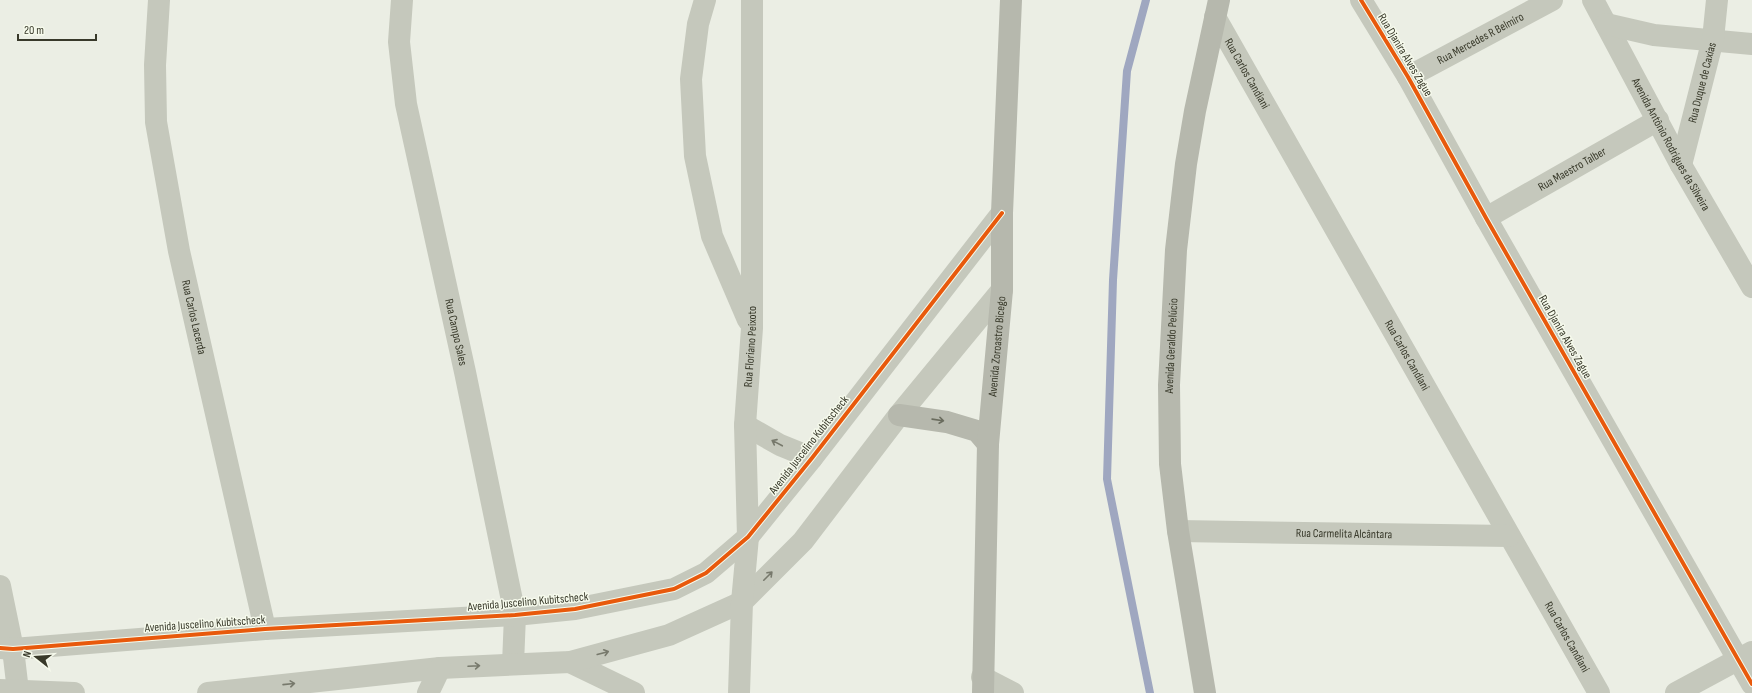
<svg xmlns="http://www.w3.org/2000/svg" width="1752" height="693" font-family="'Sofia Sans Condensed',sans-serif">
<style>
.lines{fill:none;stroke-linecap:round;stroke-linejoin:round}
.stream{stroke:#9fa7c0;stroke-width:8}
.street{stroke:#c5c8bc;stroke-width:22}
.secondary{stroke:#b6b8ad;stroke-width:22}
.cycleway-casing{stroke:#f6faec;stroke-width:6}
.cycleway{stroke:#e8590c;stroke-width:4}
.oneway{stroke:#6a6c5e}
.oneway2{stroke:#77796c}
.labels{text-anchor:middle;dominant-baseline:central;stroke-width:3;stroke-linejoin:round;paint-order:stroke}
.street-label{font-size:12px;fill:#38392a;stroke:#f6faec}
</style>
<rect width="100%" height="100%" fill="#ebeee4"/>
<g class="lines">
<polyline class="stream" points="1146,0 1127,71 1113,280 1107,479 1150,693"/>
<g class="street">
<path id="s1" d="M 159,0 L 155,65 L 156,122 L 179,251 L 265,629"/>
<path id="s2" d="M 402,0 L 399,42 L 406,104 L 465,372 L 515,615 L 513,664"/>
<polyline points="705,0 698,24 691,79 695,156 712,236 748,320"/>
<polyline points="1361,0 1408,77 1486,218 1752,684"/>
<path id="s3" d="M 1593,0 L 1681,165 L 1752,287"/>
<path id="s4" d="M 1215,17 L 1599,693"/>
<polyline points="1606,24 1654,35 1752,44"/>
<path id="s5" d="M 1408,77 L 1552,0"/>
<path id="s6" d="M 1681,165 L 1713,39 L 1717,0"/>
<path id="s7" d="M 1486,218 L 1658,120"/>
<polyline points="745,425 780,445 812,458"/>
<path id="s8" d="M 1178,531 L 1509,536"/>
<polyline points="0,586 13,649 18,691"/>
<polyline points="0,648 13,649 265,629 515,615 575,609 674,589 706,573 748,537 812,458 1002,213"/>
<polyline points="570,662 634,693"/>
<polyline points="982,677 1013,693"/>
<polyline points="0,690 74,693"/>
<polyline points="208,693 440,668 570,662 669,635 742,602 803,541 899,415 1002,290"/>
<polyline points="428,693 440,668"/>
<path id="s9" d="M 739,693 L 742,602 L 748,537 L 745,425 L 752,328 L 752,0"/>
<polyline points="1676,693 1752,652"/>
</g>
<g class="secondary">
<polyline points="899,415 947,422 977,431 988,444"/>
<path id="s10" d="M 983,693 L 988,444 L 1002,290 L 1002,213 L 1011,0"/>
<path id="s11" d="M 1205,693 L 1178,531 L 1170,464 L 1169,385 L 1176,250 L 1186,164 L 1195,111 L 1219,0"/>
</g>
<g class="cycleway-casing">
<g id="cycleway">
<polyline points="1361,0 1408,77 1486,218 1752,684"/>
<polyline points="0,648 13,649 265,629 515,615 575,609 674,589 706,573 748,537 812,458 1002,213"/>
</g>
</g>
<use href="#cycleway" class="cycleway"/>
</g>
<defs><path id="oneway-shaft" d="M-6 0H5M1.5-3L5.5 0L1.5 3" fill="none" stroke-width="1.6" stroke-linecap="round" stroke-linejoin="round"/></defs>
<use class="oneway" href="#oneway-shaft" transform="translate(938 420) rotate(8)"/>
<g class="oneway2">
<use href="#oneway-shaft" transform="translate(777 443) rotate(-152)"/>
<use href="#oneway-shaft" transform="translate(768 576) rotate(-45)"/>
<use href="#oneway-shaft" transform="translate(603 653) rotate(-15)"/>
<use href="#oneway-shaft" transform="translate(474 666) rotate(-3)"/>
<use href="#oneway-shaft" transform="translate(289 684) rotate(-6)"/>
</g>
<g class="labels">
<g class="street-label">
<text stroke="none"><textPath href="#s5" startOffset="82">Rua Mercedes R Belmiro</textPath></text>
<text transform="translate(1405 55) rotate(59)">Rua Djanira Alves Zague</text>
<text stroke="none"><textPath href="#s4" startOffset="65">Rua Carlos Candiani</textPath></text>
<text stroke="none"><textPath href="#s6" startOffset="85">Rua Duque de Caxias</textPath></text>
<text stroke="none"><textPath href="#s3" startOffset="164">Avenida Antônio Rodrigues da Silveira</textPath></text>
<text stroke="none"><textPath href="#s7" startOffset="99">Rua Maestro Talber</textPath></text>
<text stroke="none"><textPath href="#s1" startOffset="321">Rua Carlos Lacerda</textPath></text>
<text stroke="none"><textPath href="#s2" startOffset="338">Rua Campo Sales</textPath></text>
<text transform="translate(1565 337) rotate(60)">Rua Djanira Alves Zague</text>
<text stroke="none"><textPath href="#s11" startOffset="350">Avenida Geraldo Pelúcio</textPath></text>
<text stroke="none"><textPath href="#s9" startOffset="347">Rua Floriano Peixoto</textPath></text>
<text stroke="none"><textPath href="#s10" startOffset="347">Avenida Zoroastro Bicego</textPath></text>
<text stroke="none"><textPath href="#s4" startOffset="389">Rua Carlos Candiani</textPath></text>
<text transform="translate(809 445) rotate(-52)">Avenida Juscelino Kubitscheck</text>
<text stroke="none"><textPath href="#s8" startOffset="166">Rua Carmelita Alcântara</textPath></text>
<text transform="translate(528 602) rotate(-5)">Avenida Juscelino Kubitscheck</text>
<text transform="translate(205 624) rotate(-4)">Avenida Juscelino Kubitscheck</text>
<text stroke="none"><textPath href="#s4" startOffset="713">Rua Carlos Candiani</textPath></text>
</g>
</g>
<g transform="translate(36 657) rotate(287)" stroke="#f6faec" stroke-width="3" paint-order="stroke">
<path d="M0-3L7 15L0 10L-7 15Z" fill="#38392a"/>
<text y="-6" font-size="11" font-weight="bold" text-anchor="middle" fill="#38392a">N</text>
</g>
<path d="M18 34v6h78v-6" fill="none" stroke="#38392a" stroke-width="2"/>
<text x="24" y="34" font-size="12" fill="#38392a" stroke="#f6faec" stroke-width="3" paint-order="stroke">20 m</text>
</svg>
